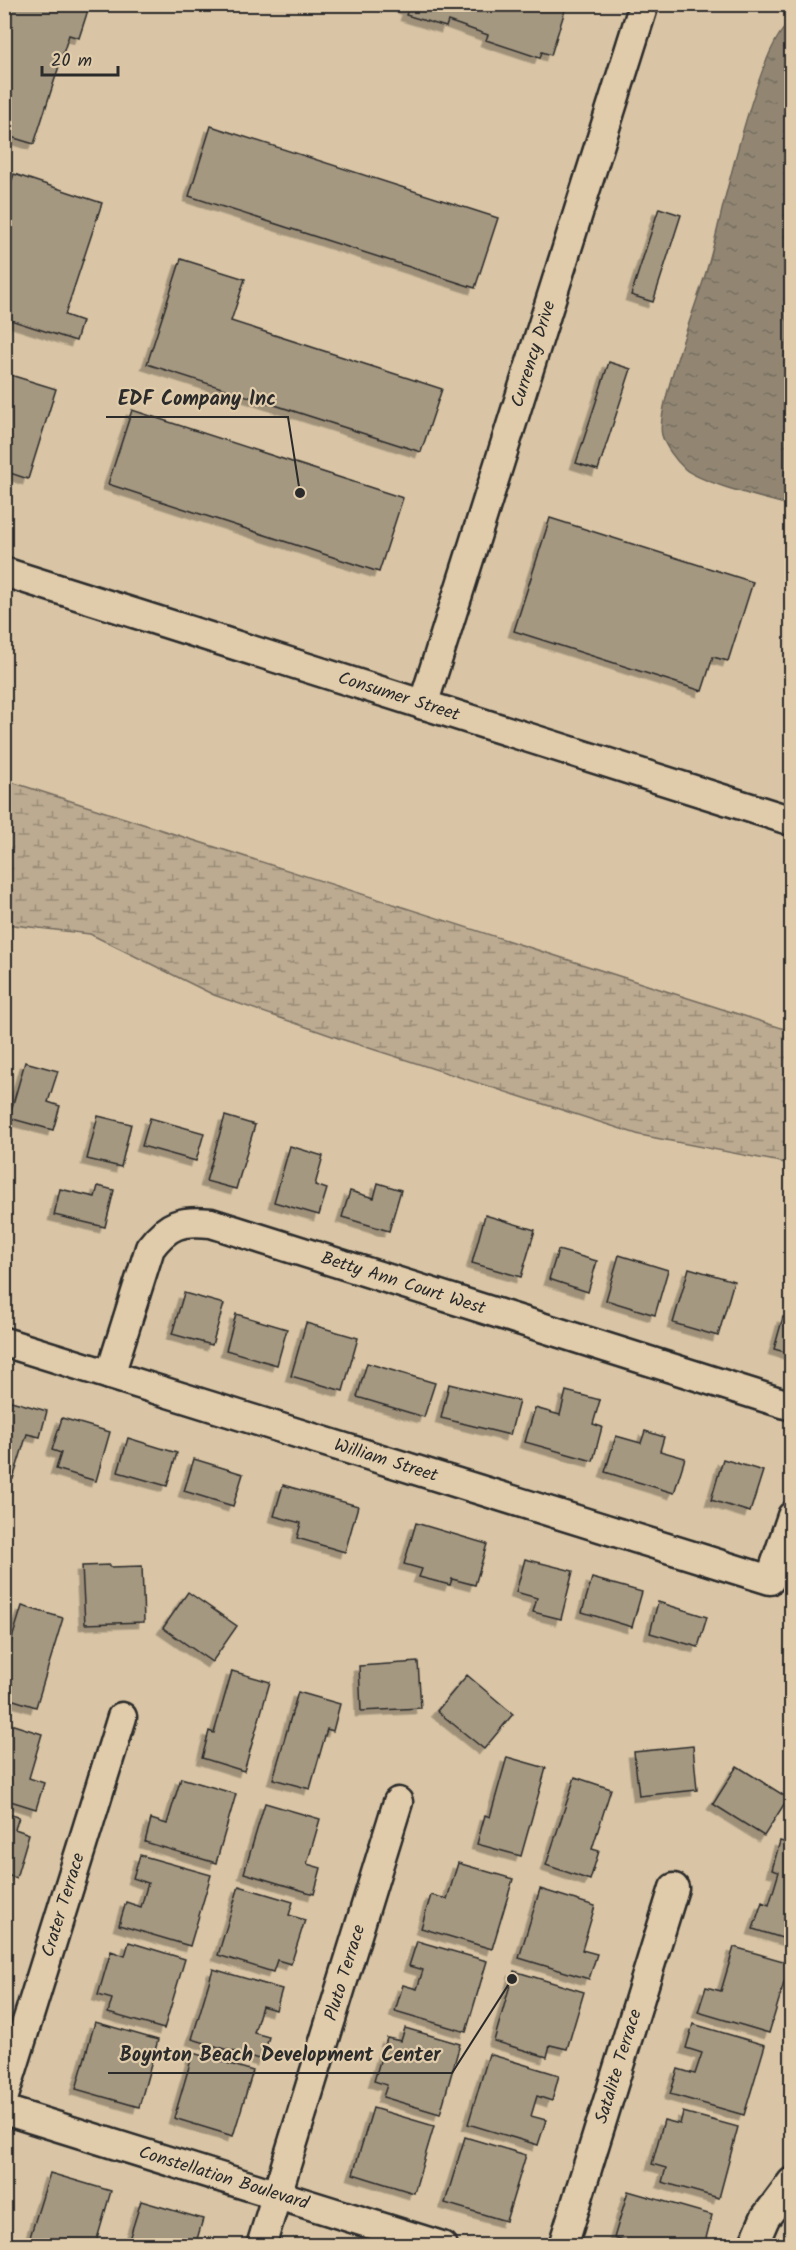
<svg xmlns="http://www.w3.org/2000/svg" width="796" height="2250" font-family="Kalam,sans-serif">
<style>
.wetland{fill:url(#wetland-marsh);stroke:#746b5e;stroke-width:1.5}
.water{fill:url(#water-ripples);stroke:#696256;stroke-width:1.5}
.building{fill:#a59881;stroke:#2b2b2b;stroke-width:1.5;filter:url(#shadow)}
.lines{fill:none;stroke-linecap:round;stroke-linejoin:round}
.minor-casing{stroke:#2b2b2b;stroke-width:33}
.minor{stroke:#e0cbaa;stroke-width:28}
.labels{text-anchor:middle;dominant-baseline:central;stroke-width:4.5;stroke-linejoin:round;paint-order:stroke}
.street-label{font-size:18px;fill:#2b2b2b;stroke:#e0cbaa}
.leader{fill:none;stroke:#2b2b2b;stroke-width:2}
.callout-dot{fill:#2b2b2b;stroke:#e0cbaa;stroke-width:2}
.callout-label{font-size:20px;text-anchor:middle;font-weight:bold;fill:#2b2b2b;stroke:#e0cbaa;stroke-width:4.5;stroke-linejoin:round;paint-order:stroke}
</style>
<defs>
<pattern id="wetland-marsh" width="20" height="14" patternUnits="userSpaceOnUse" patternTransform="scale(1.5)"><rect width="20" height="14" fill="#bcab91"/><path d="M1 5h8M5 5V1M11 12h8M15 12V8" fill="none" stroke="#998b77"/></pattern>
<pattern id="water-ripples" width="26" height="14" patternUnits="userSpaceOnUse" patternTransform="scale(1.5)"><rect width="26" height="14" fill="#928673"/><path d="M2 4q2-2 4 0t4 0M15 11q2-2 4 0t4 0" fill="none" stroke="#776e5f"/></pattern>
<filter id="shadow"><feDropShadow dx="-5.5" dy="5.5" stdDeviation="0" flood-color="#0004"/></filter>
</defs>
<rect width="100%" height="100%" fill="#d9c5a5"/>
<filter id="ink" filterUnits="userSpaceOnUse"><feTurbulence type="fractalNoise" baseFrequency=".0167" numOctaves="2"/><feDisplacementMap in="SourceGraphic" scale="12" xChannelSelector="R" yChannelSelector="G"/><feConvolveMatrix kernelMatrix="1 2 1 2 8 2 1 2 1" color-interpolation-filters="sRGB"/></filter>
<g filter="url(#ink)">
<path class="wetland" d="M5,780l786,251v133l-151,-29 -299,-96 -127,-44 -124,-61 -85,-10z"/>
<path class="water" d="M791,24h1l-1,482c-23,-7 -90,-23 -106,-37 -9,-8 -20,-23 -23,-34 -7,-24 36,-135 45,-166 8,-26 13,-53 20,-79 7,-27 40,-161 64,-166z"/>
<path class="building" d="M4,4h86l-11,34 -10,-3 -35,109 -30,-9z
M394,4h173l-16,51 -9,-3 -2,6 -54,-18 2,-5 -40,-14 -2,6 -40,-12 2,-6z
M211,126l287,92 -23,70 -286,-92z
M14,174l88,29 -37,112 17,6 -6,20 -72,-23v-115z
M659,208l22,7 -28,87 -22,-7z
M181,259l64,20 -14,42 211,68 -21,63 -274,-88z
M609,362l22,7 -33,101 -22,-7z
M4,373l52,16 -28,90 -24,-8z
M132,410l271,88 -24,74 -271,-88z
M550,518l203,64 -25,79 -15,-4 -11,34 -188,-60z
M25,1062l33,9 -10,31 12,4 -7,24 -44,-12z
M98,1116l33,8 -10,43 -34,-8z
M225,1116l30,9 -19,64 -30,-8z
M150,1118l54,15 -8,28 -54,-15z
M290,1146l33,10 -8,29 12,4 -8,26 -45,-13z
M378,1183l23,7 -12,41 -47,-14 8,-26 24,7z
M98,1186l16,4 -9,37 -51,-12 6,-26 35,8z
M485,1215l50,15 -14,47 -49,-14z
M558,1250l39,11 -9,31 -39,-13z
M619,1255l49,15 -13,45 -49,-15z
M689,1268l45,13 -16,55 -45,-13z
M184,1293l40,11 -12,41 -40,-11z
M236,1314l51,15 -10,36 -51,-15z
M783,1317l9,2v35l-18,-5z
M306,1323l52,15 -15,53 -52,-15z
M367,1363l68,20 -11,34 -67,-20z
M449,1384l70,17 -9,34 -69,-17z
M566,1391l34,9 -7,24 9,3 -9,34 -68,-19 10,-34 25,7z
M4,1399l43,12 -7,26 -13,-3 -14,45 -9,-2z
M62,1418l48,14 -14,49 -40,-12 5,-16 -9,-3z
M645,1431l19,6 -4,14 25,7 -11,35 -69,-21 11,-36 25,7z
M128,1438l49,15 -10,33 -49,-14z
M194,1459l49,15 -10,32 -49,-15z
M723,1459l40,12 -13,41 -39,-12z
M283,1485l75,21 -13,46 -48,-14 4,-15 -27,-7z
M416,1523l71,21 -12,41 -23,-6 -2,6 -31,-8 3,-8 -18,-5z
M525,1559l48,12 -12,48 -28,-7 4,-14 -21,-6z
M110,1565v2l32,-1 2,56 -59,2 -3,-58z
M592,1578l50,14 -10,35 -50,-15z
M188,1592l49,34 -25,36 -49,-34z
M658,1602l49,15 -9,30 -48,-14z
M22,1606l41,12 -27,89 -32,-10v-32z
M418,1662l3,46 -60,3 -2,-45z
M232,1671l38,11 -26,89 -42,-13 7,-27 5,2z
M467,1675l46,39 -29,35 -47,-38z
M298,1692l42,12 -7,27 -6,-2 -17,60 -37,-10z
M4,1722l38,12 -13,44 15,5 -8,26 -32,-10z
M693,1746l4,44 -58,6 -5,-44z
M507,1757l39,11 -25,88 -44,-12 8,-29 5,2z
M737,1766l51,32 -24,38 -51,-32z
M575,1777l36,12 -19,60 7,2 -9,29 -44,-15z
M181,1778l55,16 -20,69 -71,-21 6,-23 16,5z
M265,1803l55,16 -13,45 14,4 -7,26 -70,-21z
M4,1813l15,4 -4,12 14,5 -13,44 -12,-4z
M780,1841l12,3v97l-39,-12 9,-27 7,3 10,-33 -7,-2z
M140,1855l71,20 -21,71 -71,-21 7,-23 15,5 7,-24 -15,-5z
M458,1863l55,16 -21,70 -71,-21 10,-33 16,4z
M239,1886l54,16 -4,13 16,5 -14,44 -14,-4 -4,12 -55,-17z
M540,1889l55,17 -13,44 15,4 -8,25 -70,-21z
M417,1941l70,20 -21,71 -71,-21 8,-26 14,4 6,-19 -14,-4z
M129,1942l56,17 -21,70 -56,-16 4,-14 -14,-4 13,-44 14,5z
M734,1947l56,16 -21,70 -71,-21 8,-25 15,4z
M213,1969l69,20 -6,21 -14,-4 -8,27 15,4 -7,23 -70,-21z
M514,1971l70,21 -17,57 -17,-4 -3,12 -53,-16z
M95,2022l63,18 -19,67 -63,-18z
M693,2024l72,21 -21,70 -74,-21 8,-25 17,5 7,-21 -16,-5z
M405,2028l55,16 -20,70 -57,-17 4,-12 -13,-4 13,-43 14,3z
M193,2053l60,18 -20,65 -59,-18z
M489,2054l70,21 -7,26 -15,-5 -6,20 15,4 -8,25 -70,-21z
M373,2108l61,18 -20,67 -61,-19z
M683,2112l55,15 -19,71 -57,-16 4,-14 -14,-4 12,-44 16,4z
M465,2137l61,18 -20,66 -61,-18z
M50,2173l61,18 -16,55h-38l-27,-9z
M628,2191l84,24 -8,31h-64l-26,-8z
M141,2201l62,18 -8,27h-68z"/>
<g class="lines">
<defs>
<g id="minor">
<path id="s1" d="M4,572l788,249"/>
<path id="s2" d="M423,705l221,-701"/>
<path id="s3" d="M4,1342l766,238 22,-64"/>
<path id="s4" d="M110,1375l40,-127c18,-24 31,-28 61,-25l581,183"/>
<path id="s5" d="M4,2096l118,-379"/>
<path id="s6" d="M4,2110l438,136"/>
<path id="s7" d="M261,2246l137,-444"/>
<path id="s8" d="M563,2246l111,-358"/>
<path d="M753,2246l12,-28 27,-36"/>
</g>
</defs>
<use href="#minor" class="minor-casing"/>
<use href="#minor" class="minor"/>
</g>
</g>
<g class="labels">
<g class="street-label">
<text stroke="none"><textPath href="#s2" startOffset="368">Currency Drive</textPath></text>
<text stroke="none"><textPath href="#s1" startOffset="414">Consumer Street</textPath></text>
<text stroke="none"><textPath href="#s4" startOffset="405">Betty Ann Court West</textPath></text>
<text stroke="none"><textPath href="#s3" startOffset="400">William Street</textPath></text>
<text stroke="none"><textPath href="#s5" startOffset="200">Crater Terrace</textPath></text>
<text stroke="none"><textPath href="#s7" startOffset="286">Pluto Terrace</textPath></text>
<text stroke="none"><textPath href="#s8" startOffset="188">Satalite Terrace</textPath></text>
<text stroke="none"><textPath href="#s6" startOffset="230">Constellation Boulevard</textPath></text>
</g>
</g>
<path class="leader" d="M300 493L288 417H106M512 1979L452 2073H108"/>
<g class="callout-dot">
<circle cx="300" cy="493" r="6"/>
<circle cx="512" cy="1979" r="6"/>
</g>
<g class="callout-label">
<text x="197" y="405">EDF Company Inc</text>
<text x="280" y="2061">Boynton Beach Development Center</text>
</g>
<rect width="796" height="2250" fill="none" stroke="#e0cbaa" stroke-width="24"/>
<rect x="12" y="12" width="772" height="2226" fill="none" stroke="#2b2b2b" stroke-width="2" filter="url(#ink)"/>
<path d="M42 66v9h76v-9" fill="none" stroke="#2b2b2b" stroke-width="3"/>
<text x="51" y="66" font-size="18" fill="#2b2b2b" stroke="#e0cbaa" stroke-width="4.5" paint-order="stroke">20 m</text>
</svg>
